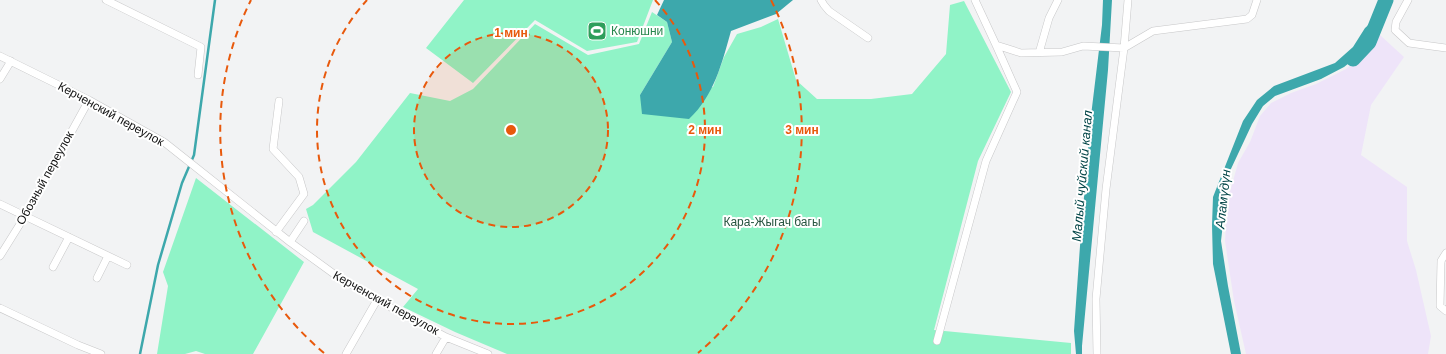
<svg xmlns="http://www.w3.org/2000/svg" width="1446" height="354" font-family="Arial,sans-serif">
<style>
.industrial{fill:#eee4f9}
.green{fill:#90f3c7}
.water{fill:#3da8ac}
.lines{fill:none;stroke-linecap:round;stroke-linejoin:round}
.stream{stroke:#3da8ac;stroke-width:2.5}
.river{stroke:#3da8ac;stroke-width:15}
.minor-casing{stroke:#c7c7c8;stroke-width:8}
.minor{stroke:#fff;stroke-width:7}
.ring{fill:none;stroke:#e8590c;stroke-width:2;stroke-dasharray:7 5}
.labels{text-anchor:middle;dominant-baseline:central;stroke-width:4;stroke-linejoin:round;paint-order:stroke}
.leisure-label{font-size:12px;fill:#27864d;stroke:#fff;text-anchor:start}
.street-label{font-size:12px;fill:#121212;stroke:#fff}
.park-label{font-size:12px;fill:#275440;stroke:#fff}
.water-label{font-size:13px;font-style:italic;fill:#004446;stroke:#fff}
.centre{fill:#e8590c;stroke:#fff;stroke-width:2}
.ring-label{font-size:12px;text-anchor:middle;font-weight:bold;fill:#e8590c;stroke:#fff;stroke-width:4;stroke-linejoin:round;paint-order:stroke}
</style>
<rect width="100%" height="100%" fill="#f2f3f4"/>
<path class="industrial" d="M1380,35l24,22 -33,48 -10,50 46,32v54l9,29 15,66 -3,18h-182l-12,-53 -9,-60 3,-42 10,-36 12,-21 10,-26 11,-13 20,-10 25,-9 30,-15 22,-18z"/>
<path class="green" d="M464,0h189l-16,42 -50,9 -52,-31 -62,63 -47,-35z
M964,1l47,91 -33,69 -44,169 137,13v11h-564l-52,-22 -52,-25 15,-18 -105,-57 -7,-23 7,-4 43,-43 54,-69 40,8 23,-12 62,-65 53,31 51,-11 13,-32 15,10 5,20 -32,53 73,-8 11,-30 13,-23 24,-7 17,-8 18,61 21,19h54l41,-5 34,-40 4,-49z
M196,178l108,84 -51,92h-48l-9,-3 -11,3h-28l11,-68 -5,-14z"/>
<path class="water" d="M664,0h129l-17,14 -45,17c-9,32 -17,65 -42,88l-47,-5 -2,-19 32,-53 -5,-20 -10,-7z
M1103,0h9l-4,70 -26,276v8h-6l-2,-23 6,-85 10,-122 12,-99z
M1383,0h8l-12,26 -16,26 -19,15 -23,12 -46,17 -12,10 -11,18 -22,47 -4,26 -5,44 7,45 13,68h-10l-18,-90 -1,-39 1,-28 30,-76 14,-21 17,-14 61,-23 18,-16 12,-19 10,-9z"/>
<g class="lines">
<path class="stream" d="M140,354l18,-89 24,-82 12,-28 21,-155"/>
<path class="river" d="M1353,59l16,-17 17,-42"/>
<defs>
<path id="minor" d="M106,0l95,47 -3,28
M821,0l3,5 5,6 39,27
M1408,0l-12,22 -1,8 14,13 37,5
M996,45l25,8 41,-1 21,-6 41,2 29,-17 94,-12 5,-4 5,-15
M1039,53l10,-35 9,-18
M0,56l89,44 75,42 126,100 14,-21
M0,79l11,-18
M0,204l127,61
M276,232l28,-38 -5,-17 -26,-28 6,-48
M290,242l44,32 43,26 69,37 42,17
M1446,253l-5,8 -1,45 6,5
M0,256l25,-40 64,-116
M53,267l16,-30
M97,278l11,-22
M0,308l78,37 23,9
M937,341l49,-180 31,-69 -21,-47 -21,-45
M346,354l31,-54
M436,354l10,-17
M1097,354l-1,-55 10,-110 18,-141 4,-48"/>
</defs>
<use href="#minor" class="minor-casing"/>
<use href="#minor" class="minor"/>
</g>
<circle cx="511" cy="130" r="97" fill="#e8590c" fill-opacity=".12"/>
<g class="ring">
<circle cx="511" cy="130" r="97"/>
<path d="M655 0A194 194 0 1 1 367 0"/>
<path d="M324 353A291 291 0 0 1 251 0M771 0A291 291 0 0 1 698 353"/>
</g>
<defs>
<symbol id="stadium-square" viewBox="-11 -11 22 22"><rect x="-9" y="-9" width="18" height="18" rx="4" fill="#2e9e5b" stroke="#fff"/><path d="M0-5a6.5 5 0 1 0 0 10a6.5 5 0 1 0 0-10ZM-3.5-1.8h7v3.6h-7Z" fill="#fff"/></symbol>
</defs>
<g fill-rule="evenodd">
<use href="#stadium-square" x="586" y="20" width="22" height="22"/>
</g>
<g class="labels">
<g class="leisure-label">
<text x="611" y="31">Конюшни</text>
</g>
<g class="street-label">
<text transform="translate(111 114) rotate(29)">Керченский переулок</text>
<text transform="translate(45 178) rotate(-61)">Обозный переулок</text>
<text transform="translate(386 303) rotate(29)">Керченский переулок</text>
</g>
<g class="park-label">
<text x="772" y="222">Кара-Жыгач багы</text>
</g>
<g class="water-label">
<text transform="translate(1082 176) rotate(-85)">Малый чуйский канал</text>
<text transform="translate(1223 199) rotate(-84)">Аламүдүн</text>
</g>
</g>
<circle cx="511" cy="130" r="6" class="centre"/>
<g class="ring-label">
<text x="511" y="37">1 мин</text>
<text x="705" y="134">2 мин</text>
<text x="802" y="134">3 мин</text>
</g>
</svg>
